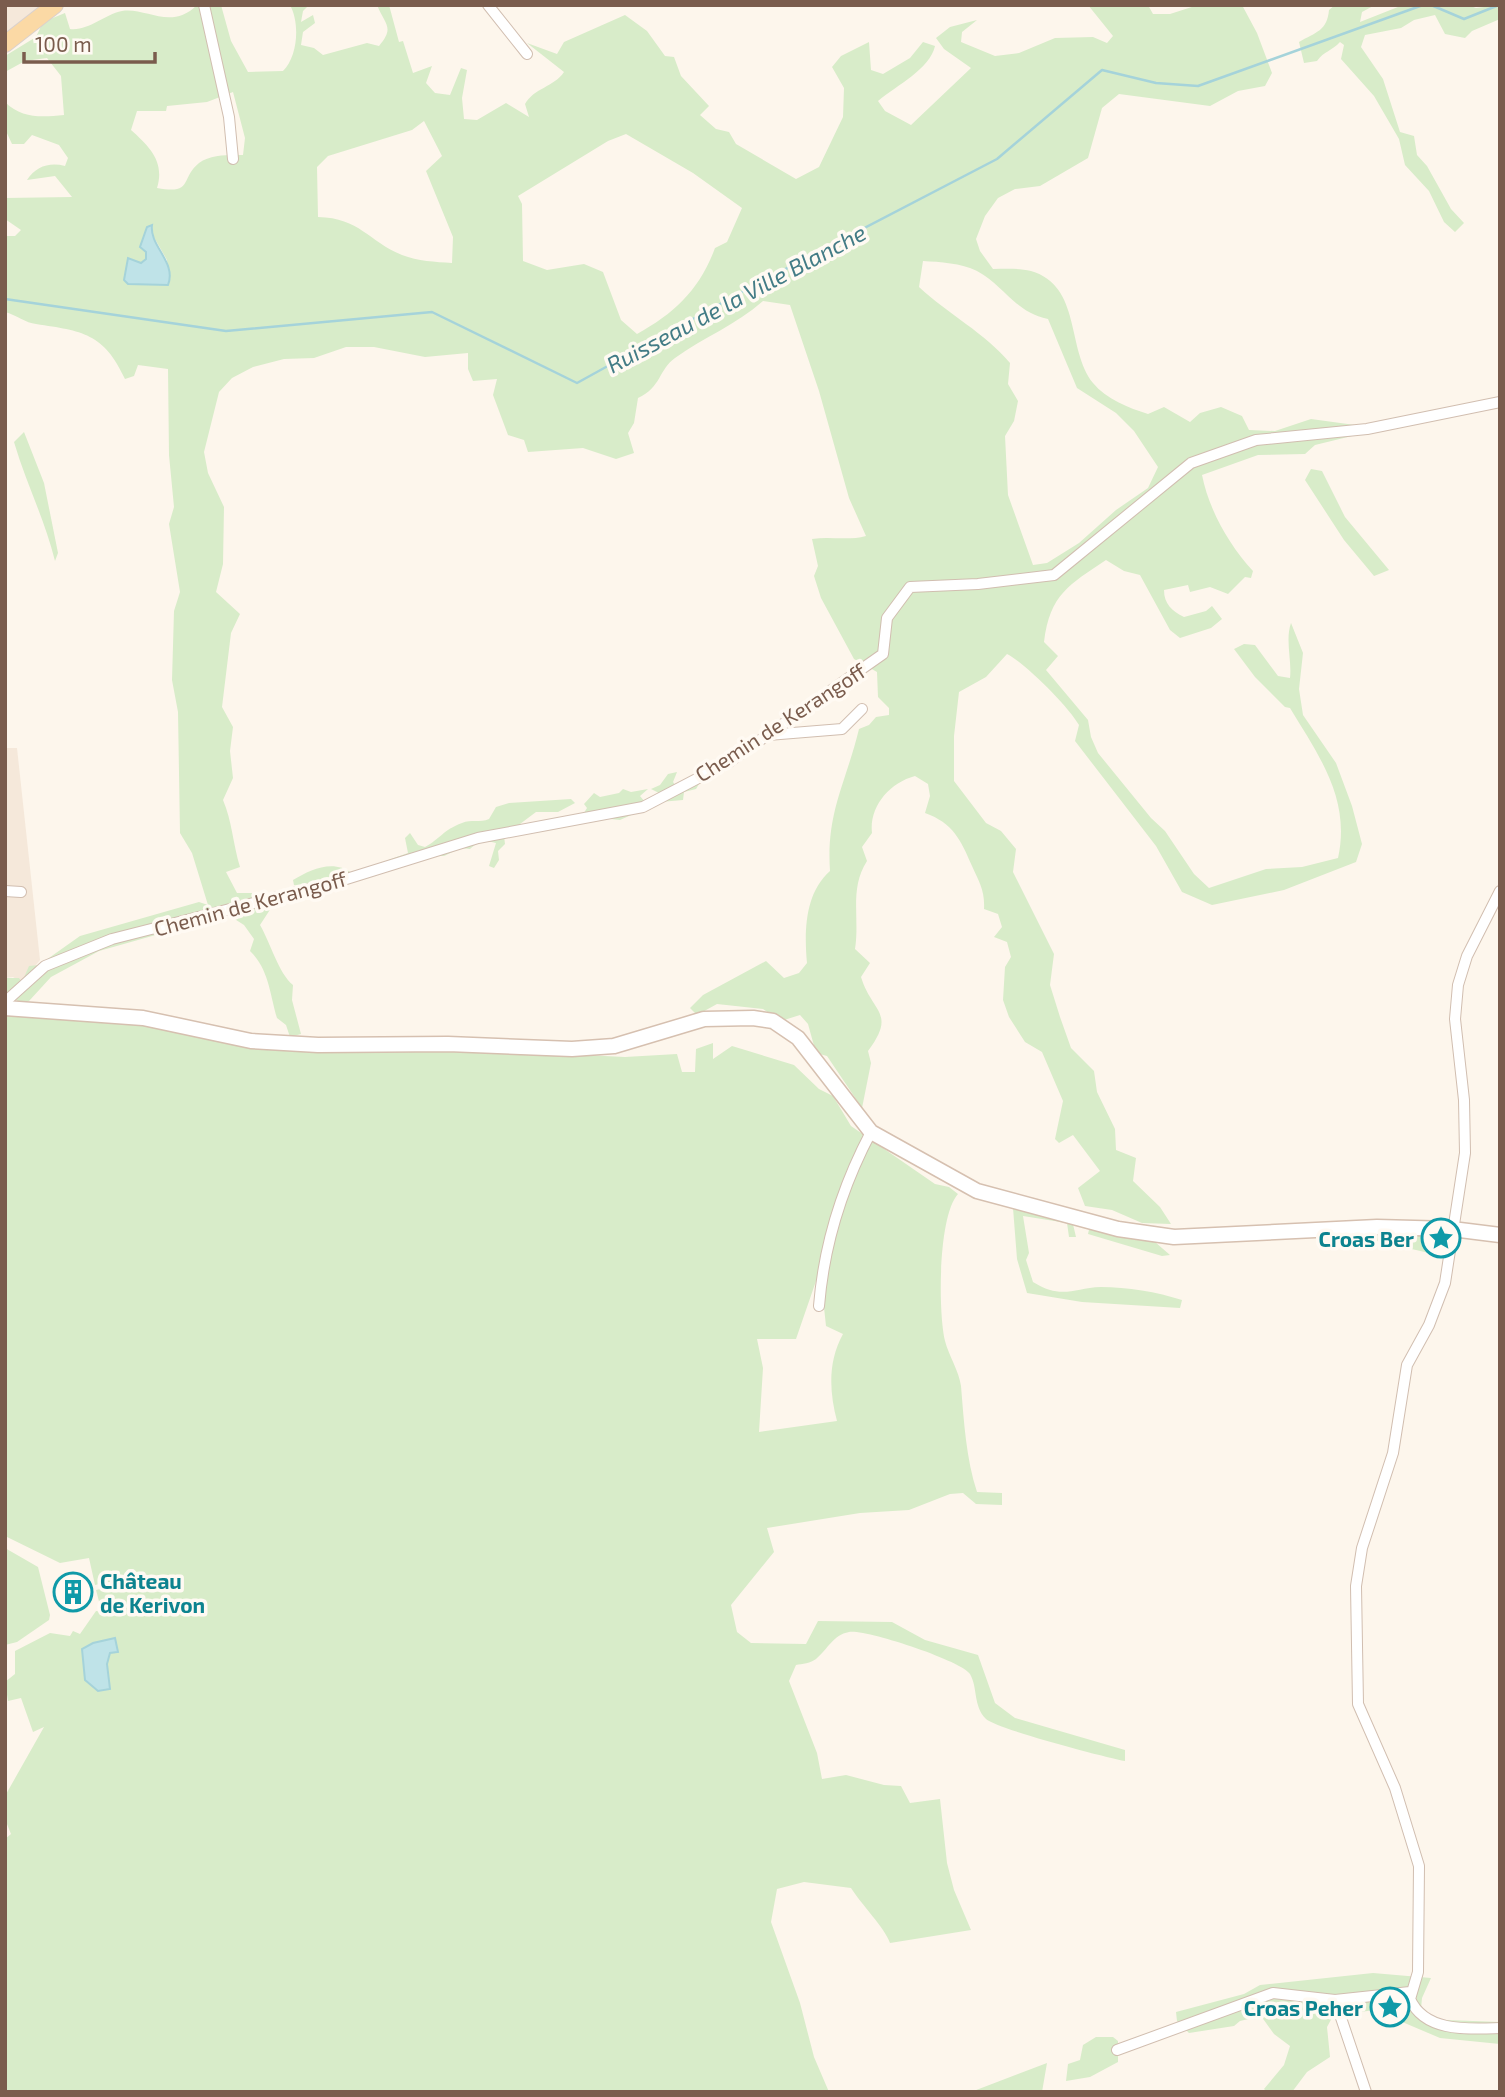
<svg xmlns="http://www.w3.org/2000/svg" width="1505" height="2097" font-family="'Exo 2',sans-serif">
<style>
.residential{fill:#f5e8da}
.green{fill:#d8ecc9;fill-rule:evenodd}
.water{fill:#bfe3e8;stroke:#a5d3da;stroke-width:2}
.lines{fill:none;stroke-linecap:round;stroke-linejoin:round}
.stream{stroke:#a5d3da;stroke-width:2.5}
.street-casing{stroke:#d1beb0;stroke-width:12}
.secondary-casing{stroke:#d6c0b0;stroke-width:17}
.primary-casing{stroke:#dad1cd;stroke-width:18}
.street{stroke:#fff;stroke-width:10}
.secondary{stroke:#fff;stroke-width:14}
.primary{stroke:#fbd9a5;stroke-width:16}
.labels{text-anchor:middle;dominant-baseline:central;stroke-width:7;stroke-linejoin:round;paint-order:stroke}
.street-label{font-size:21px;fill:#7a5c4d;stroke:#fffaf3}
.culture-label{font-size:21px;font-weight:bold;fill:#0d838f;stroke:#fffaf3;text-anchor:end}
.water-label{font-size:23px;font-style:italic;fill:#437c86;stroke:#fffaf3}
</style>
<rect width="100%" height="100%" fill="#fdf6ec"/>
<path class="residential" d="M5,5h54l-54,39z
M5,748h12l23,212 -18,22 -9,-5 -8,1z"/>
<path class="green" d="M197,5h24l10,36 17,31 35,-1c15,-15 17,-48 7,-66h19l-6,6 -2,11 12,-7 2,8 -12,9 -2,13 13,3 9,7 44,-12 12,3c16,-19 6,-21 -2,-41h12l10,37 4,-1 10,32 19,-7 -6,17 9,10 15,2 11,-27 6,2 -5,28 2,21 13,1 29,-17 23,14 -4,-13c9,-16 29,-17 39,-32l-37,-29 30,11 7,-12 61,-27 22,16 18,25 9,1 7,19 28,30 -9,9 16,14 13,3 7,12 60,35 23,-12 24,-50 1,-29 -12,-21 9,-11 28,-14 2,28 12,4 27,-16 13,-16 12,4c-5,23 -38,39 -57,55l7,10 26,14 60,-57 -27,-19 -8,-11 14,-11 27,-7 -15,12 -1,10 34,14 24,-3 36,-15 38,-1 14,6 6,-7 -25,-31h60l5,9h17l28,-9h44l15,28 15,40 -7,13 -27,5 -28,15 -91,-12 -17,14 -14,50 -48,28 -25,3 -17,9 -13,18 -9,23 4,12 13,18c12,0 26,-1 38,2 51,15 35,78 62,112 13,16 36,25 55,31l16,-7 26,15 10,-9 21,-6 21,9 7,14 26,1 36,-12 44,6 5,9 -45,11 -10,9 -47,1 -56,20c7,35 27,70 51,96l-2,7 -6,-1 -17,17 -18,-7 -20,5 -2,-7 -24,5c0,14 8,21 20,27l22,-6 6,-5 10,13 -11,9 -31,10 -10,-8 -30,-55 -16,-4 -18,-11c-37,25 -56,34 -62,82l14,14 -12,14 42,50 3,17 7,16 53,65 14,13 29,43 15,14 57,-19 36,-2 36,-9c13,-59 -19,-102 -48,-150l-5,-1 -30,-30 -21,-28 10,-5 11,1 23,31 12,2c2,-18 -5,-38 1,-55l12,30 -4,36 4,26 33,48 16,43 10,38 -6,18 -72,28 -72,15 -30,-13 -26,-46 -81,-105 4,-16c-10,-18 -54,-62 -72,-71l-21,23 -27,15 -5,44v45l32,42 15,8 15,18 -3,23 41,82 -4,31 10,32 11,31 23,23 3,21 18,37 1,21 20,8 -3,23 27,26 11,17 -29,-1 -30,-13 -27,-4 -7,-18 22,-17 -27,-36 -14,8 -4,-4 8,-38 -21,-49 -17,-10 -16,-25 -6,-17 2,-33 6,-10 -4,-15 -13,-5 8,-10 -4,-13 -14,-5c1,-19 -5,-27 -12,-43 -11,-26 -19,-43 -47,-53l5,-17 -2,-12 -13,-8c-26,7 -46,31 -43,57l-10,14 5,14c-18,28 -7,57 -12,88l15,14 -9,14c11,36 36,35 7,74l3,12 -9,45 -35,-52 -11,-3 -8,-29 -8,-9 -19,6 -18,-12 -46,-5 -20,11 -7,-7 13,-13 63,-34 18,17 15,-5 8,-10c-3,-32 -2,-70 23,-92 -4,-59 16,-88 29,-142l10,-4 7,-8 13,-2v-7l-11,-11 -1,-25 -23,-13 -33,-61 -7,-22 4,-10 -6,-27c18,-3 36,2 54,-3l-17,-38 -30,-107 -29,-86 -27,-4c-27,24 -59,36 -88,57 -16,11 -14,30 -37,40l-4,25 -6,10 6,20 -18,6 -33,-11 -55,4 -4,-12 -16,-5 -15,-40 4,-16 -24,2 -5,-12v-16l-43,4 -51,-10h-28l-32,11 -30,1 -31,8 -21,11 -13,14 -15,60 4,21 16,34 -1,57 -7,28 24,22 -9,19 -9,74 11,20 -3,24 3,27 -10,22c9,21 10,44 17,67l-14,5 11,21h15l2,5 21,4 -15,23c10,17 19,49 33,60l-1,15 9,34 -11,3 -4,-12 -9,-7c-7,-23 -8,-49 -27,-67l4,-12 -10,-14 -11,-7 4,-6 -138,39 -48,26 -22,24 -10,2 -4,-5h-10v-20h14l3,4 7,-16 10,-1 41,-29 119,-34 9,3 -16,-52 -12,-20 -2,-121 -6,-32 2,-69 6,-19 -11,-68 5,-17 -5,-52 -1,-86 -30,-4 -4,11 -9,3c-21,-46 -43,-48 -89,-55 -10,-1 -20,-9 -31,-12v-76h10l6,-6 -16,-11v-21l67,-1 -17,-21 -28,4c9,-14 23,-18 38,-14l3,-8 -9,-13 -27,-10 -8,9h-12l-7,-15v-27c17,17 37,15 59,13l-3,-39 -14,-18 -22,3 -20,11v-16l31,-19 7,-15 22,-9 5,16c19,2 33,-14 52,-18 24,-4 49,20 75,-6zM233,92l12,46 -2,17c-13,0 -32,-1 -44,8 -19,15 -5,32 -42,25 8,-26 -7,-41 -26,-58l6,-19h29l1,-5 40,-4zM424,121l18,35 -16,15 27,66 -1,26c-17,-1 -34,-2 -50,-8 -34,-14 -42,-37 -84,-38l-1,-50 11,-11 84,-26zM626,134l67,39 49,35 -15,34 -12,6c-15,41 -40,65 -78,86l-16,-14 -18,-48 -19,-8 -37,6 -24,-9 -1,-57 -4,-8 90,-55zM151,232l16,28 1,25 -8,-1 -19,-21 5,-4 -2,-21zM923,261c17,1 38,2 54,10 28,15 37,41 71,48l29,69 39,25 18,18 24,36 -10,21 -32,22 -37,33 -32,20 -14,2 -25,-70 -3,-59 9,-15 4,-20 -10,-17 2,-21c-25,-30 -62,-49 -91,-76z
M1335,5h40l-13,7 -2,10 43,-17h65l8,3 24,-3v14l-28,12 -7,7 -20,-4 -10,-19 -21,5 -13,8 -36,7 -4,12 22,32 17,53 14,4 3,19 10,11 24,43 13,14 -9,9 -11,-10 -15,-31 -24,-26 -6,-26 -25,-43 -33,-37 3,-14 -4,-3c-8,9 -16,9 -23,19l-13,2 -5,-21c17,-10 28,-11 30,-32z
M24,432l20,51 14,70 -3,8c-10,-41 -29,-78 -41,-119z
M1311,469l11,2 23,46 44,53 -15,6 -30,-36 -39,-60z
M677,772l-4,10 3,4 23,-2 -3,5 -12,3 -1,8 -23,2 -40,18 -38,-4 5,-8 -3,-4 10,-11 6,4 19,-4 4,-4 8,3 17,-3 -8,7 5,6 12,-5 2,-4 -8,-4 9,-4 8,-11z
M571,799l4,4 -17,9h-22l-32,24 1,8 -7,7 1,9 -5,8 -5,-2 7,-23c-9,-3 -20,-1 -26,6l-9,-1 -17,8h-15l-45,17 -4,-2 -62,24 -16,-1 -1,-7 -7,-2 -1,-5c18,-11 40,-21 59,-7 20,-7 37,-13 56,-20l-3,-15 5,-5 8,12 7,2c15,-8 18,-17 37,-24 9,-4 18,0 27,-4l7,-12 13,-4z
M5,1011l136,9 89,22 54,8 220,1 121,6 52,-3 5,18h13l1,-23 17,-6v16l19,-13 62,19 25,24 14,7 18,30 84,58 14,3 9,7c-20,22 -20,118 -13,147 4,15 14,30 16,45 3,36 5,72 16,106l25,1v12l-26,-1 -13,-11 -13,1 -41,16 -49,3 -93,15 7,24 -43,53 6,27 14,11 55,1 12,-23 74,1 33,18 53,15 17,48 20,15 110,32v11c-21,-4 -128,-32 -139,-42 -13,-13 -8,-31 -16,-45 -8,-13 -104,-45 -121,-42 -16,3 -21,17 -33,27 -5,4 -14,5 -20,6l-7,16 28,72 5,26 24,-4 38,10 17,1 9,17 30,-4 7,64 7,27 17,40 -81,13c-5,-15 -29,-39 -39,-55l-47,-6 -27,7 -6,33 29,81 14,54 15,35h-824v-253l6,-5 -6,-15v-23l39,-69 -11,5 -12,-34 -13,3 -3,-19 10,-8v-23l35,-18 20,3 3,-5 7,3 16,-23 9,1 -4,-3 -5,-19 23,-5 -1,-5 -23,5 -6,-27 -29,5 -55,-27zM816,1281l7,17 3,28 17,8c-15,27 -14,57 -6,87l-78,11 4,-64 -6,-29h39z
M1013,1208l59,12 4,17h-7l-2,-14 -44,-7 6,37 -3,7 7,22c29,18 40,6 68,5 26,0 56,5 81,13l-2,8 -98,-6 -55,-9 -10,-34z
M1090,1225l65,17 15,13 -8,1 -74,-22z
M1377,1234l65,1 4,3 -4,18 -78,-18z
M5,1548l33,19 12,48 -1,5 -32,22 -12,3z
M1373,1973l58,5 -9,20 -2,21 80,3v22l-60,-6 -66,-28 -41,6 -6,11 3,30 -23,15 -15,20h-25l-3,-3 20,-24 6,-19 -16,-12 -13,-18 -21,5 -6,5 -45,7 -12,-12 -1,-9 68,-18 16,-9z
M1096,2037h17l5,4v21l-28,15 -24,4 2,-17 12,-4 3,-15z
M1047,2063l-5,29h-71z"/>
<path class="water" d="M152,225c-3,21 25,37 16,60l-40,-1 -4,-4 4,-22 13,5 5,-4v-7l-6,-5 7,-20z
M115,1638l3,14 -8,1 -3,11 3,25 -12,2 -13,-11 -3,-31 11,-6z"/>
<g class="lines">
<path class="stream" d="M1431,5l33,14 35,-14
M5,299l221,32 206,-19 145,71 172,-95 248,-129 105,-89 54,13 42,3 225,-81"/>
<defs>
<path id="street" d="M204,5l25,112 4,42
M488,5l39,49
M768,735l74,-6 20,-20
M5,891l16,1
M1500,891l-33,65 -9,29 -3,34 9,81 1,53 -20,130 -16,42 -22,40 -14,88 -31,95 -6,38 2,118 37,84 24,78 -1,106 -8,27c15,34 60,30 90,29
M5,1002l40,-36 67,-27 228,-58 138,-43 165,-31 86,-45 154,-108 4,-36 23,-31 68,-3 76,-9 137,-112 65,-23 111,-11 133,-27
M819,1306c5,-62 23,-119 52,-174
M1117,2050l156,-57 62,7
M1366,2092l-31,-92 75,-8"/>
<path id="secondary" d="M5,1008l138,10 108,23 67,4 130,-1 124,5 42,-3 90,-27 49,-1 20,3 25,17 73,94 106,59 141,38 56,8 203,-10 75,2 48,6"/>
<path id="primary" d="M5,44l50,-39"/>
</defs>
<use href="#street" class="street-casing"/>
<use href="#secondary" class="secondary-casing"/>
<use href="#primary" class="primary-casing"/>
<use href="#street" class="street"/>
<use href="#secondary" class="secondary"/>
<use href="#primary" class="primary"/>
</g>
<defs>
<symbol id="sight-ring" viewBox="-11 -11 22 22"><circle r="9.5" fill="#fffaf3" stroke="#0f9aa8" stroke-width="1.5"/><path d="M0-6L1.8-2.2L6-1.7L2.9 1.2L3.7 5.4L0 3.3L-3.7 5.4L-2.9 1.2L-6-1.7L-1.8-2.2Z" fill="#0f9aa8"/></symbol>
<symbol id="building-ring" viewBox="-11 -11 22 22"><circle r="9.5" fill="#fffaf3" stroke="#0f9aa8" stroke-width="1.5"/><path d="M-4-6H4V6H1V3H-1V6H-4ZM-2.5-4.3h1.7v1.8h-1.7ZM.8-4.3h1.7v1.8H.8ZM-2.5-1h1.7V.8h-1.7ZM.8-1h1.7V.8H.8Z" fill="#0f9aa8"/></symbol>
</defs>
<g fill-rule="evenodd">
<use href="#sight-ring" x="1419" y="1216" width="44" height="44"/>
<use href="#building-ring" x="51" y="1570" width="44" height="44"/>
<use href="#sight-ring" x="1368" y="1985" width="44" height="44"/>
</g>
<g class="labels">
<g class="street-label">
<text transform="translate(780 722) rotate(-33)">Chemin de Kerangoff</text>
<text transform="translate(250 903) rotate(-15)">Chemin de Kerangoff</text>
</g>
<g class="culture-label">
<text x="1414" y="1238">Croas Ber</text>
<text x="100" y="1580" text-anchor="start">Château<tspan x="100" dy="24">de Kerivon</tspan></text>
<text x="1363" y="2007">Croas Peher</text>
</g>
<g class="water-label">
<text transform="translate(736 298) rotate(-28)">Ruisseau de la Ville Blanche</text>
</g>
</g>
<rect width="1505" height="2097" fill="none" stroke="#7a5c4d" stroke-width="14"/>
<path d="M24 52v10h131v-10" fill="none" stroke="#7a5c4d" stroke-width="3.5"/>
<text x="35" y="52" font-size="21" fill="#7a5c4d" stroke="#fffaf3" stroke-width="5" paint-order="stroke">100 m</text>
</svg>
